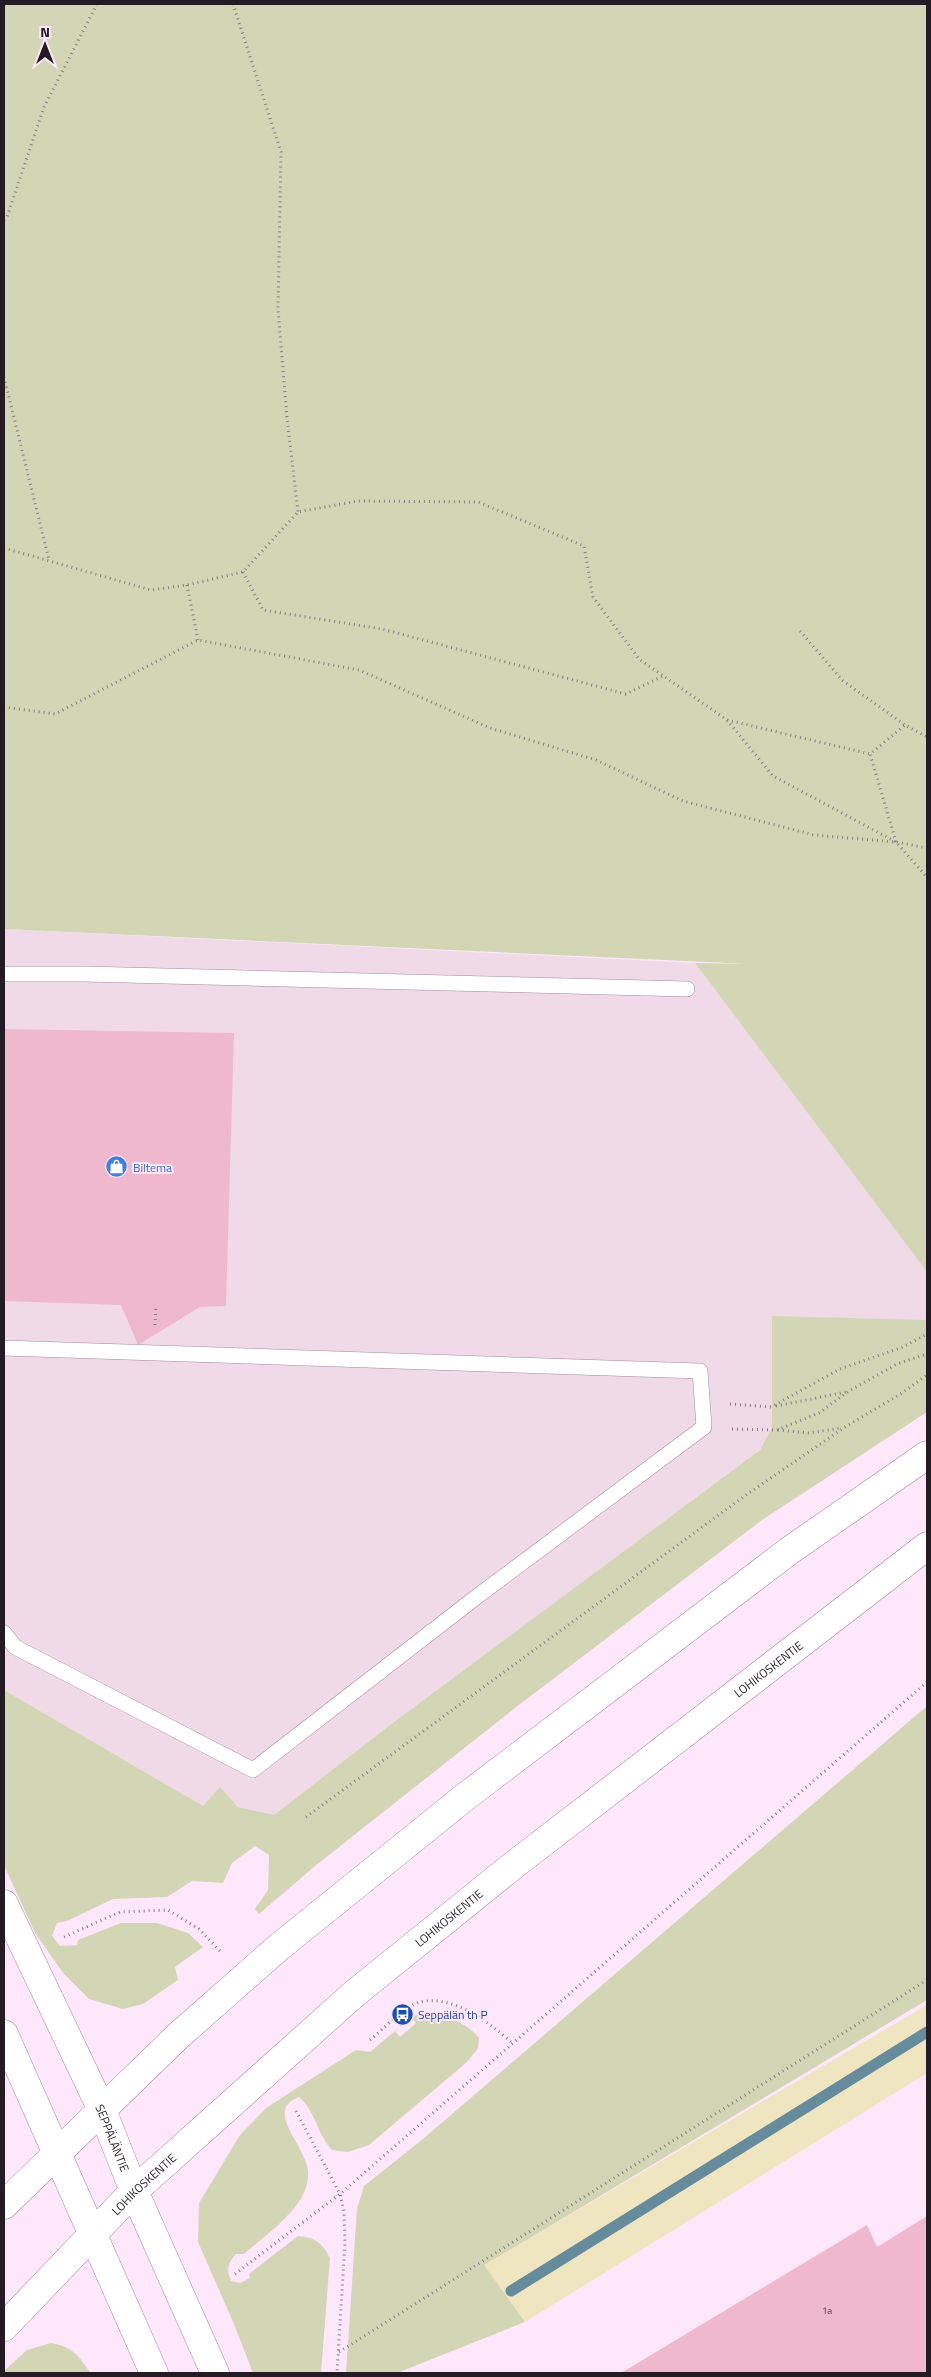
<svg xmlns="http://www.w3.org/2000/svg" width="931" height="2377" font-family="'Titillium Web',sans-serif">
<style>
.commercial{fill:#f0dae7}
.green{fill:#d2d6b4}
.sand{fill:#efe5c0}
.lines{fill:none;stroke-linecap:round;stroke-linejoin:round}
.stream{stroke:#658b9d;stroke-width:11}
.building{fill:#f0b8cd}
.lane-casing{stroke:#a388a0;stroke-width:16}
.secondary-casing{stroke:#a388a0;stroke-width:29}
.primary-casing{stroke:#a388a0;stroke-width:29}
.path{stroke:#8a7a88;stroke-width:3;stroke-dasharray:1 4;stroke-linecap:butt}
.lane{stroke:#fff;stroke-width:15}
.secondary{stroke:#fff;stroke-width:28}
.primary{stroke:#fff;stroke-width:28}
.labels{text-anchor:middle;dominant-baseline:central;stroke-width:4;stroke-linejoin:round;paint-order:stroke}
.number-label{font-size:10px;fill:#58424e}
.shop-label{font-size:12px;fill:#366cbe;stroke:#fee7fb;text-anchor:start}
.street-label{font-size:12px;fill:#251b24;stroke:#fee7fb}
.transit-label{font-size:12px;fill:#164399;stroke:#fee7fb;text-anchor:start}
</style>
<rect width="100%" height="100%" fill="#fee7fb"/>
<path class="commercial" d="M4,929l691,34 232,309v72l-155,83 -12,23 -366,272 -120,93 -36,-8 -18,-20 -17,19 -199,-116z"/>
<path class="green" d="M4,4h923v1268l-232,-309 55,1 -746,-35z
M772,1316l155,4v92l-165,108 -247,188 -200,158 -56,48 -4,-5 13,-19 1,-35 -14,-9 -23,17 -9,20 -31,-2 -25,16 -54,2 -46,22 -10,2 -5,13 8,10 17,-1 1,-5 43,-17h36l31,10 15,14 -28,20 3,13 -35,24 -20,5 -34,-10 -25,-25 -29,-41 -31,-68v-175l199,116 17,-19 18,20 36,8 120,-93 366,-272 12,-23z
M927,1706v294l-442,265 40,57 -128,51h-51l11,-164 7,-23 59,-47z
M419,2013c21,0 47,8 60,25l-1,10 -11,14 -98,83 -21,7 -16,-2c-15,-16 -16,-38 -33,-53 -36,14 7,47 9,75 3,33 -42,62 -64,82h-8c-8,9 -10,15 -5,27l9,2 10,-5 -1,-4 49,-38c17,2 24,6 32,22l-9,115h-68l-19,-49 -36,-82 1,-39 41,-68 26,-27 90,-58 14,2 25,-21 5,6 16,-14 -4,-5z
M51,2343c22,4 26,11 39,29l-86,1v-2l23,-21z"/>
<path class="sand" d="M927,2005v68l-402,249 -41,-57z"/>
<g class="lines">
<path class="stream" d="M511,2291l416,-259"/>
</g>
<path class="building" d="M4,1029l230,4 -8,273 -26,1 -62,38 -17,-40 -117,-4z
M927,2216v157h-306l246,-148 10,22z"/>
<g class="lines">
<defs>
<path id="lane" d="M4,974h80l603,15
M4,1348l696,23 4,56 -229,171 -222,172 -238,-123 -11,-14"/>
<g id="secondary">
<path id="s1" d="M4,1904l98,206 32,81 81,182"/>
<path d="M4,2034l150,339"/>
</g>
<g id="primary">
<path d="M4,2205l174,-169 101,-89 186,-150 324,-246 138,-96"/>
<path id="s2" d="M4,2327l130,-136 220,-197 156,-126 417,-322"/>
</g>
</defs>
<use href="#lane" class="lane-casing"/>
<use href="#secondary" class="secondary-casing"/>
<use href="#primary" class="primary-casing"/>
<path class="path" d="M233,4l48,148 -3,157 9,109 11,94
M4,220l3,-3 37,-110 53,-103
M4,377l45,183
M4,548l147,42 36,-5 56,-13 55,-60 60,-11 120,1 106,44 9,51 46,62 88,61 143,34
M243,572l20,38 119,19 244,65 37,-18
M187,585l11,55
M800,631l43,50 62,44
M4,707l51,7 143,-74 161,30 131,58 106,32 87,41 131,34 82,7 31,6
M727,720l46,56 123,66 31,35
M896,842l-26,-88 35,-29 22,12
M155,1325l1,-19
M730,1404l41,3 69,-38 63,-22 24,-13
M776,1406l70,-14
M732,1429l45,1 42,-17 30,-22 48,-27 30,-10
M778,1430l31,3 32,-5
M306,1817l440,-322 99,-68 57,-34 25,-18
M64,1937l56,-25 48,-2 31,19 22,23
M370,2040c12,-10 35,-34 50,-38 33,-8 70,21 92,41
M296,2111l44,83 4,17 1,31 -8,131
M235,2274l105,-80 587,-512
M339,2352l588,-372"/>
<use href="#lane" class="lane"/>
<use href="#secondary" class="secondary"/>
<use href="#primary" class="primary"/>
</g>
<defs>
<symbol id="shop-disc" viewBox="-11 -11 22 22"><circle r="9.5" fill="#3f7fe0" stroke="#fee7fb"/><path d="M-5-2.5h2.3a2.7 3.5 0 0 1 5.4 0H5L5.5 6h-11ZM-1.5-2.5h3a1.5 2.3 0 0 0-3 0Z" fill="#fff"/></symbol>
<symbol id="bus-disc" viewBox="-11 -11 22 22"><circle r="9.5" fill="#1a4fb4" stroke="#fee7fb"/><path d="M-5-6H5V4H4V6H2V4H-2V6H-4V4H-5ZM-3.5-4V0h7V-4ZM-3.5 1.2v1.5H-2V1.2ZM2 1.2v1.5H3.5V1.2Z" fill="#fff"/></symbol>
</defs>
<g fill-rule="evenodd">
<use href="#shop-disc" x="104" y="1154" width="25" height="25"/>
<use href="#bus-disc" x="390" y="2002" width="25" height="25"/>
</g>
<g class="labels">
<g class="number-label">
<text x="827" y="2310">1a</text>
</g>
<g class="shop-label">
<text x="133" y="1167">Biltema</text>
</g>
<g class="street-label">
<text stroke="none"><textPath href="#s2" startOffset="1010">LOHIKOSKENTIE</textPath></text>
<text stroke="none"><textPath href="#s2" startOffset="605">LOHIKOSKENTIE</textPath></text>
<text stroke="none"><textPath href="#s1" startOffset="258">SEPPÄLÄNTIE</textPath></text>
<text stroke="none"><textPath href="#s2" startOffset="200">LOHIKOSKENTIE</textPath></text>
</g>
<g class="transit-label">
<text x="418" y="2014">Seppälän th P</text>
</g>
</g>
<rect width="931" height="2377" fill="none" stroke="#251b24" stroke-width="10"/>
<g transform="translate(45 45)" stroke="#fee7fb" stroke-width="4" paint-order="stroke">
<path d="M0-4L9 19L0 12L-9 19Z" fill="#251b24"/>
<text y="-8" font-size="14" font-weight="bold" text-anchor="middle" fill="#251b24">N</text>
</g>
</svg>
